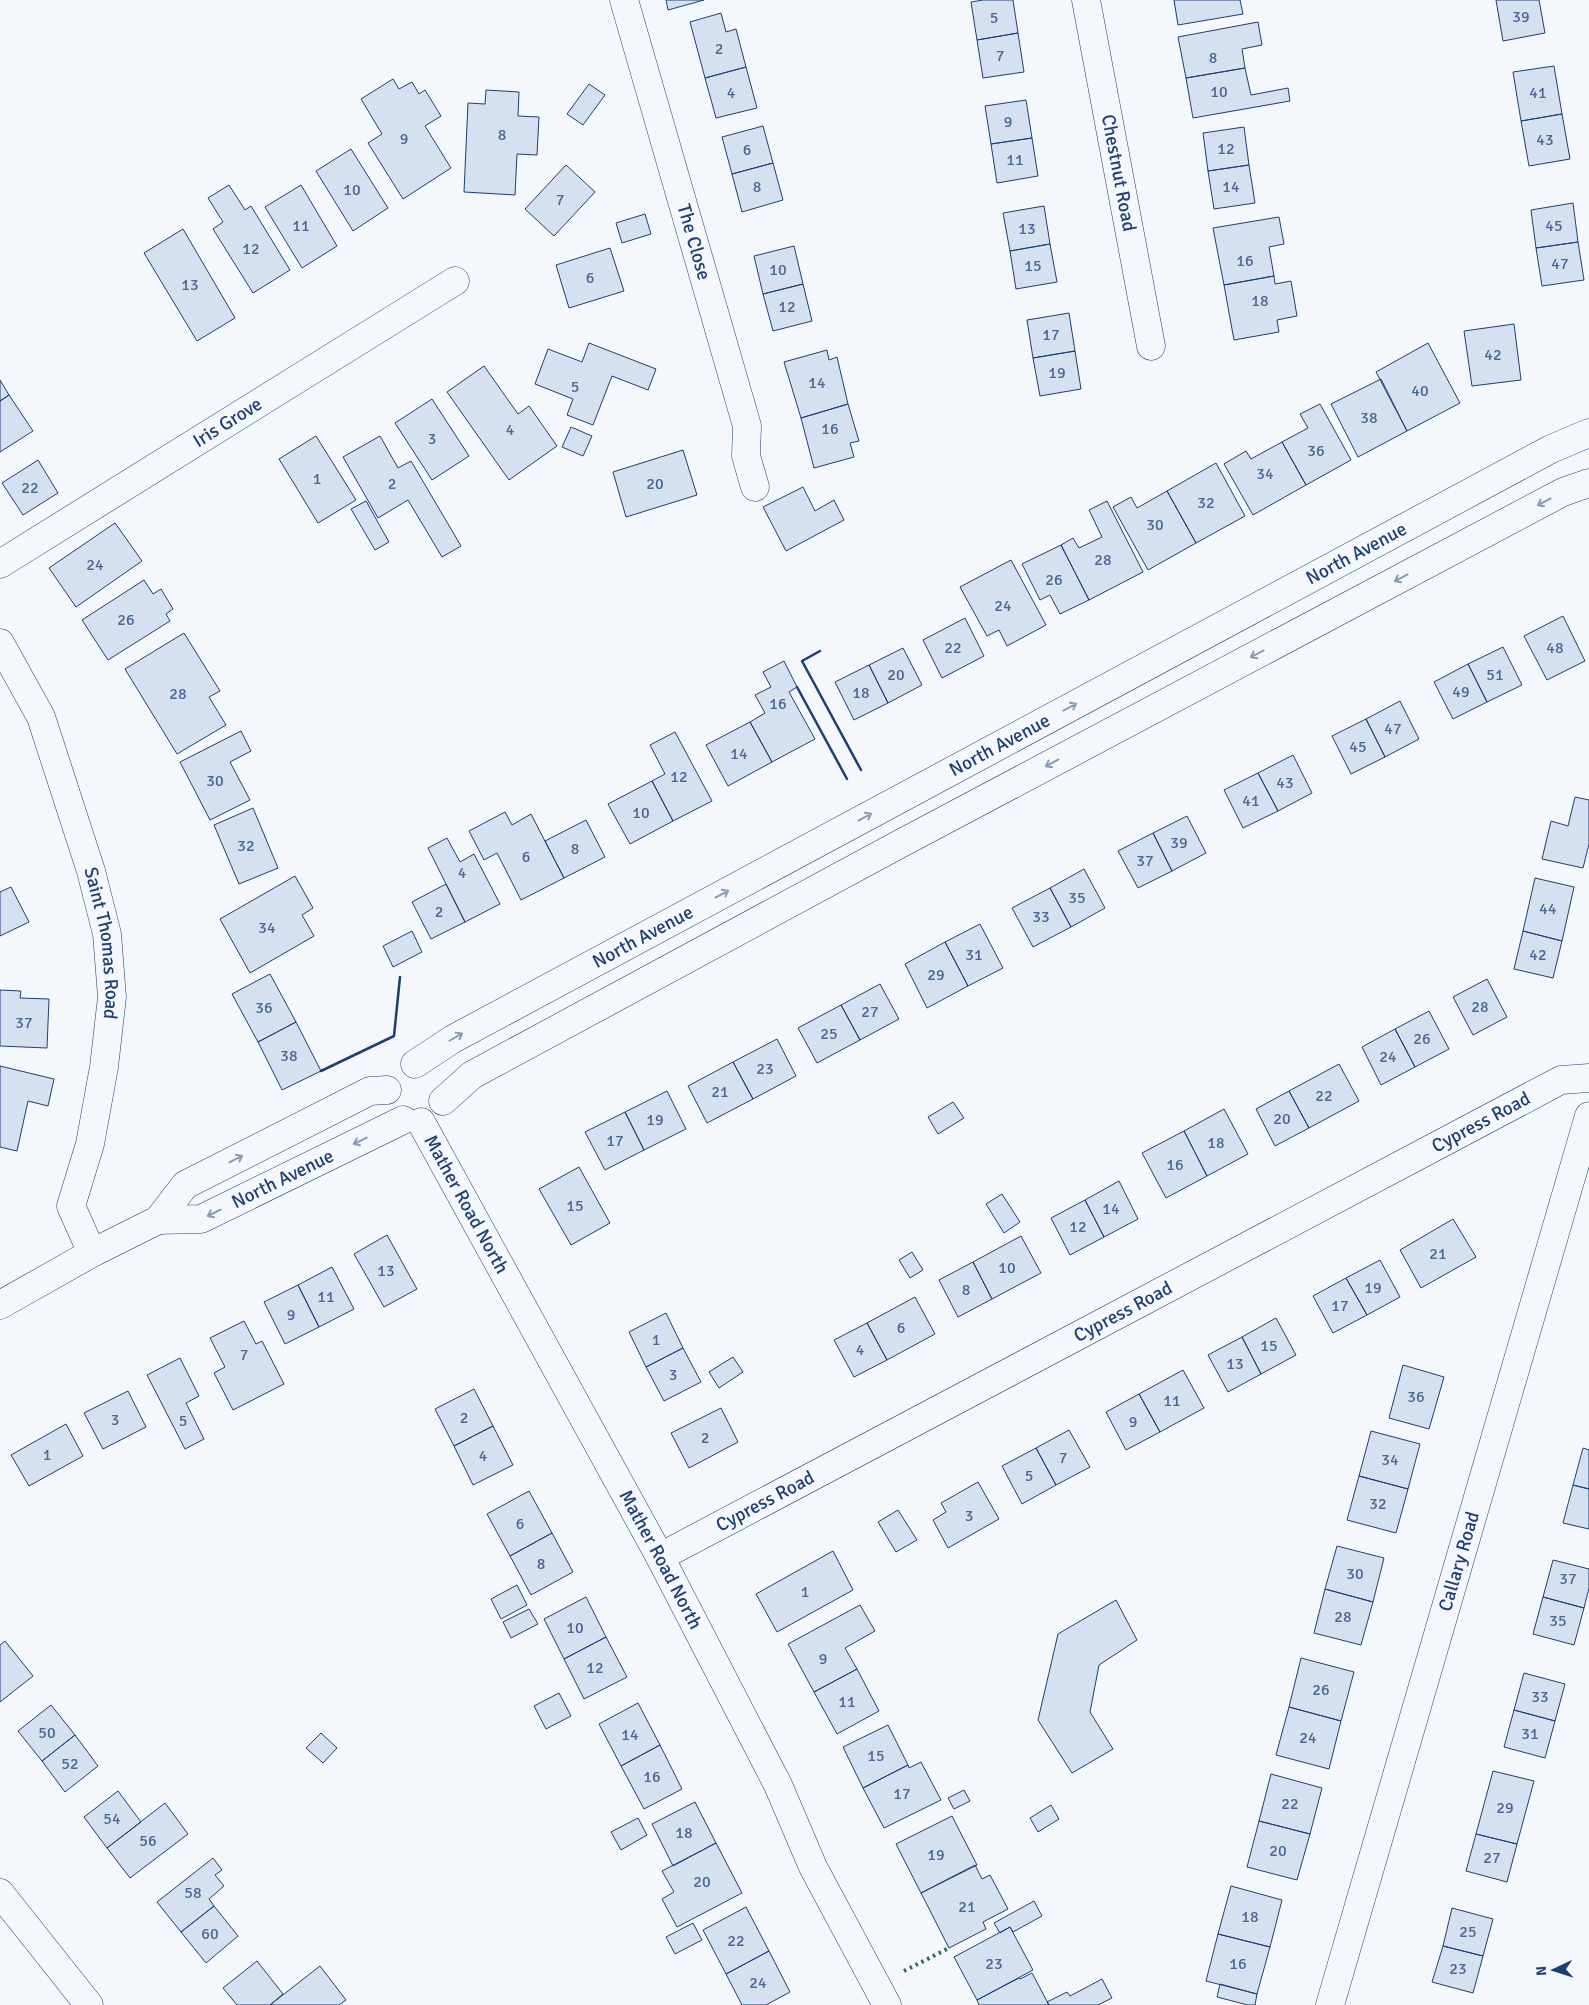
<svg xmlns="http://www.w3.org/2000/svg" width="1589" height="2005" font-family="Signika,sans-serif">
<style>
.building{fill:#d5e0f0;stroke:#1d3f73}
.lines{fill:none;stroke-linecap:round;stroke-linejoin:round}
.street-casing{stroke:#1d3f73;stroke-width:29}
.secondary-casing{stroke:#1d3f73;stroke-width:29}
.street{stroke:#f4f7fb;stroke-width:28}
.secondary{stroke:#f4f7fb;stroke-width:28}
.hedge{stroke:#2c6c60;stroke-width:4;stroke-dasharray:2.5 4;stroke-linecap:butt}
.wall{stroke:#1d3f73;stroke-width:2.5}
.oneway{stroke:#889bb7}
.labels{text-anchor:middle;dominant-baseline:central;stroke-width:4;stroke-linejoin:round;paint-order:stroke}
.number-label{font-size:16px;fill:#4b6792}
.street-label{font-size:19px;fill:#1d3f73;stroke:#f4f7fb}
</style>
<rect width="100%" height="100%" fill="#f4f7fb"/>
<path class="building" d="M666,0h38l-36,10z
M983,0h30l5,33 -41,7 -6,-38z
M1174,0h66l3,14 -65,11z
M1496,0h43l6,33 -42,8z
M721,13l5,19 10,-3 10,38 -41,11 -15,-56z
M1258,22l4,23 -20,4 3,19 -59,10 -8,-41z
M1018,33l6,39 -41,6 -6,-38z
M1554,66l8,48 -41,7 -8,-49z
M746,67l11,41 -41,10 -11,-40z
M1245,68l6,27 37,-7 2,13 -97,17 -7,-40z
M393,79l6,10 13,-7 7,12 6,-4 16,26 -16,10 26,42 -48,31 -35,-56 14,-9 -21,-35z
M589,84l16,11 -22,30 -16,-11z
M486,90l33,2 -1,24 21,1 -2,38 -20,-1 -2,41 -51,-3 4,-89 17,1z
M1026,100l6,38 -41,6 -6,-38z
M1562,114l8,45 -41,7 -8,-45z
M763,126l10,37 -41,11 -10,-37z
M1244,127l5,38 -41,6 -5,-38z
M1032,138l6,38 -41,7 -6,-39z
M351,149l37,59 -35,23 -37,-60z
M773,163l10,37 -41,12 -10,-38z
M566,165l29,27 -41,44 -29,-27z
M1249,165l6,38 -41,6 -6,-38z
M229,185l16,25 6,-4 39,64 -37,23 -40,-64 10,-7 -15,-24z
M301,185l36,61 -35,22 -37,-61z
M1573,203l5,39 -42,6 -5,-38z
M1044,206l6,38 -40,7 -7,-38z
M645,214l6,20 -29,9 -6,-20z
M1279,217l5,27 -15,3 5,29 -50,9 -11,-57z
M183,229l52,89 -38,23 -53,-88z
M1578,242l6,38 -42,6 -6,-38z
M1050,244l7,38 -41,7 -6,-38z
M794,246l9,38 -40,10 -9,-38z
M610,248l14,43 -55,17 -13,-43z
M1274,276l1,8 16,-3 6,35 -20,4 2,12 -45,8 -10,-55z
M803,284l9,37 -39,10 -10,-37z
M1069,313l6,38 -42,7 -6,-38z
M1514,324l7,56 -49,6 -8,-55z
M589,343l67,26 -8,21 -36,-14 -19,49 -26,-10 6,-16 -38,-15 13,-35 34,13z
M1428,343l32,60 -53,28 -31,-59z
M827,350l2,10 8,-3 11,47 -47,14 -17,-56z
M1075,351l6,38 -41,7 -7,-38z
M484,366l34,48 11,-8 28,40 -48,34 -62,-88z
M1381,379l26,52 -49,26 -27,-53z
M0,380l9,15 -9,6z
M9,395l24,36 -33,21v-51z
M432,399l37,57 -37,24 -37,-57z
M848,404l11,37 -9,2 4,14 -40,11 -13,-50z
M1320,404l31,56 -45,25 -24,-43 26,-14 -8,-14z
M571,427l21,9 -9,20 -21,-9z
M316,436l40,64 -38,23 -39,-64z
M380,436l18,32 13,-7 50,85 -19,11 -34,-57 -30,18 -35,-61z
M1282,442l24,43 -53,30 -29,-51 22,-13 5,8z
M683,450l14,45 -71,22 -13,-45z
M38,460l20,33 -35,22 -21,-32z
M1216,463l29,53 -49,27 -29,-52z
M803,487l12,24 19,-11 10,20 -58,31 -23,-44z
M1167,491l29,52 -48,27 -35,-63 18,-10 6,11z
M366,501l23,41 -14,8 -24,-41z
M1107,501l36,71 -54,28 -28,-55 12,-7 6,10 23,-11 -13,-27z
M115,523l27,38 -66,46 -27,-39z
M1061,545l28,55 -29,14 -10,-19 -10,5 -18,-36z
M1011,560l35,65 -39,21 -8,-16 -12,6 -27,-49z
M144,580l9,14 8,-5 12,20 -7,5 4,7 -62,39 -26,-40z
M1563,616l22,45 -38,19 -23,-44z
M965,618l19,38 -42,22 -19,-38z
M184,633l36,58 -11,6 17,28 -49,29 -52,-85z
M1503,647l19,38 -35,17 -19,-38z
M903,648l19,37 -34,18 -19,-38z
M784,661l13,26 -8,5 26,47 -43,23 -22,-40 15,-9 -10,-18 16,-8 -8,-15z
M1468,664l19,38 -34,17 -19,-37z
M869,665l19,38 -34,17 -19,-38z
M1400,701l19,38 -34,18 -19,-38z
M1366,719l19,38 -34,17 -19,-38z
M750,722l22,40 -44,24 -22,-41z
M241,731l10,20 -21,11 20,38 -40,20 -30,-58z
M675,732l37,69 -39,20 -21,-40 13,-7 -15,-29z
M1293,755l19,38 -34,18 -20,-38z
M1258,773l20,38 -35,17 -19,-38z
M652,781l21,40 -43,23 -22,-40z
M1575,797l14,3v44l-6,24 -41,-9 9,-38 17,5z
M253,808l25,60 -39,16 -25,-59z
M505,812l7,13 19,-11 33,64 -43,22 -24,-47 -13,7 -15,-29z
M1187,816l19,37 -34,18 -19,-38z
M586,820l19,37 -41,21 -19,-37z
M1153,833l19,38 -34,17 -20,-37z
M447,838l13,24 14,-8 26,50 -35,18 -37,-74z
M1084,869l21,39 -34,19 -21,-39z
M295,876l18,32 -11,7 12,21 -64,37 -30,-54z
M1535,878l39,9 -12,54 -39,-10z
M446,884l19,38 -34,17 -19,-37z
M11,887l18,35 -29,14v-44z
M1050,888l21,39 -38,20 -21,-39z
M980,924l23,44 -35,18 -23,-44z
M412,931l10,21 -29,15 -10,-21z
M1523,931l39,10 -9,37 -39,-9z
M945,942l23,44 -41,22 -22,-44z
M270,974l26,48 -38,20 -26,-48z
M1487,979l20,38 -34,18 -20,-38z
M880,984l19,35 -39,21 -19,-35z
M0,990l21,1 -1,7 29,1 -2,49 -47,-2z
M841,1005l19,35 -43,23 -19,-35z
M1429,1011l20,38 -34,18 -20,-38z
M296,1022l25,49 -39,19 -24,-48z
M1395,1029l20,38 -34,18 -19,-38z
M777,1039l19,37 -43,23 -20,-37z
M733,1062l20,37 -46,24 -19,-37z
M1339,1064l20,37 -50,27 -20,-37z
M0,1066l54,13 -6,27 -20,-5 -11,50 -17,-4z
M667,1091l19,38 -42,21 -19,-38z
M1289,1091l20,37 -34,18 -19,-37z
M953,1102l11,16 -26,16 -10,-17z
M1224,1109l24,45 -41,22 -23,-45z
M625,1112l19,38 -39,20 -20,-38z
M1184,1131l23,45 -41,22 -24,-45z
M579,1167l31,56 -39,22 -32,-56z
M1119,1181l19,38 -34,18 -19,-37z
M1002,1194l18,28 -16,11 -18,-29z
M1085,1200l19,37 -34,18 -19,-37z
M1453,1219l23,38 -55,31 -21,-38z
M387,1235l30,54 -33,18 -30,-53z
M1021,1236l20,37 -49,26 -19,-37z
M912,1252l11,18 -13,8 -11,-18z
M1380,1260l20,37 -33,18 -21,-37z
M973,1262l19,37 -34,18 -19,-37z
M332,1267l22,42 -35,18 -21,-42z
M1346,1278l21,37 -34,18 -20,-37z
M298,1285l21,42 -34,17 -21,-42z
M915,1297l20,37 -48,26 -20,-37z
M666,1313l17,35 -37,19 -17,-35z
M1276,1318l20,37 -35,19 -19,-37z
M244,1321l12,23 6,-3 22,43 -51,26 -19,-37 11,-6 -15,-29z
M867,1323l20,37 -33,17 -20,-37z
M1242,1337l19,37 -33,18 -20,-37z
M683,1348l18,34 -37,19 -18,-34z
M733,1357l10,15 -24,16 -10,-16z
M180,1358l19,38 -13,7 18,36 -19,10 -38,-74z
M1403,1365l41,12 -15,52 -40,-11z
M1183,1370l21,38 -44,24 -21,-38z
M474,1389l19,37 -39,20 -19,-37z
M128,1391l18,36 -43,22 -19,-36z
M1139,1394l21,38 -34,18 -20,-38z
M721,1408l17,34 -49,26 -18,-35z
M66,1424l17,32 -54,30 -18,-31z
M493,1426l20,39 -40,20 -19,-39z
M1069,1430l21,37 -34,18 -20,-37z
M1371,1431l49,13 -12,45 -49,-13z
M1036,1448l20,37 -34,19 -20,-38z
M1583,1448l6,2v39l-16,-4z
M1359,1476l49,13 -12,44 -49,-13z
M978,1482l21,37 -51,29 -15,-28 13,-8 -5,-9z
M1573,1485l16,4v40l-26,-6z
M529,1491l23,42 -42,23 -23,-42z
M898,1510l19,30 -21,12 -18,-30z
M552,1533l21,39 -42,23 -21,-39z
M1337,1546l47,12 -11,44 -48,-13z
M833,1551l20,39 -76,42 -21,-38z
M1553,1560l36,9v19l-5,20 -41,-11z
M517,1585l10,20 -26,14 -10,-20z
M1325,1589l48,13 -12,43 -47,-12z
M586,1597l20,40 -42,22 -20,-40z
M1543,1597l41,11 -10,37 -41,-11z
M1116,1600l21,40 -38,25 -9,47 23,37 -41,24 -34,-53 20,-86z
M860,1605l15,26 -30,17 12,21 -43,23 -26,-48z
M529,1609l9,15 -27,14 -8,-16z
M606,1637l21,40 -43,22 -20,-40z
M5,1641l28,35 -33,26v-57z
M1301,1658l53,14 -13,49 -52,-14z
M857,1669l22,42 -42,23 -23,-42z
M1524,1673l41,11 -10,37 -41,-11z
M559,1693l12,23 -25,13 -12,-23z
M638,1703l22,42 -39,21 -22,-42z
M51,1705l24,30 -33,26 -24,-30z
M1289,1707l52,14 -12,48 -53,-14z
M1514,1710l41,11 -10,37 -41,-11z
M888,1725l20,40 -45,23 -20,-41z
M321,1733l16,15 -14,15 -17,-15z
M75,1735l23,31 -33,26 -23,-31z
M660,1745l22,44 -38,20 -23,-43z
M921,1762l20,38 -57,28 -21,-40 45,-23 1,3z
M1493,1771l41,10 -17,63 -41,-10z
M1271,1774l51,14 -12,46 -51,-13z
M964,1790l6,11 -16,8 -6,-11z
M118,1791l23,31 -34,26 -23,-31z
M695,1802l21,41 -43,23 -21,-42z
M165,1803l23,31 -58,44 -23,-30z
M1051,1805l8,14 -21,13 -8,-14z
M952,1816l25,49 -56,28 -25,-49z
M638,1818l9,17 -26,15 -10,-18z
M1259,1821l51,13 -13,46 -50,-13z
M1476,1834l41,10 -10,38 -41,-11z
M716,1843l26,50 -65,34 -15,-28 12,-7 -12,-21z
M213,1858l9,12 -7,5 9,11 -15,13 5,7 -33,26 -24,-30z
M975,1865l7,14 8,-4 18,34 -25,13 3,7 -37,19 -28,-55z
M1231,1886l51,14 -12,47 -52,-13z
M1034,1901l8,15 -29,16 -3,-5 -10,6 -6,-10z
M214,1906l24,30 -32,27 -25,-31z
M746,1907l23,44 -43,23 -23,-44z
M1452,1908l41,11 -10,37 -40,-10z
M693,1923l9,17 -27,14 -9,-17z
M1010,1927l23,43 -56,30 -23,-43z
M1218,1934l52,13 -13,47 -51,-13z
M1443,1946l40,10 -10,37 -41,-11z
M769,1951l21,41 -24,13h-24l-16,-31z
M257,1961l26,33 -13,11h-33l-14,-17z
M320,1966l26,34 -7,5h-69z
M1032,1973l17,32h-70l-2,-5 42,-22 1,1z
M1102,1979l10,19 -14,7h-49l-2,-3 20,-10 3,4z
M1220,1984l37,10 -2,11h-7l-31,-8z"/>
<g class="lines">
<defs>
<g id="street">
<path id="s1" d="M624,0l123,426 -1,30 9,31"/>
<path id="s2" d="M1086,0l65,346"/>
<path id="s3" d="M0,564l455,-283"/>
<path id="s4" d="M0,643l41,74 50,154 16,63 5,63 -8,70 -14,77 -19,62 21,47"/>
<path id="s5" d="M415,1064l38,-25 1098,-590 38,-16"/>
<path d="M443,1101l29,-26 424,-229 667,-354 26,-9"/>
<path id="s6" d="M421,1122l239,435 118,228 35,82 74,138"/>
<path id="s7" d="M158,1220l43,-1 202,-99"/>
<path d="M0,1305l92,-52 66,-33 27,-35 185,-94 17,-1"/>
<path id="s8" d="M660,1557l901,-477 28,-2"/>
<path id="s9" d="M1330,2005l259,-889"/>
</g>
<path id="secondary" d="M0,1893l89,112"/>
</defs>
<use href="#street" class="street-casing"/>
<use href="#secondary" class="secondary-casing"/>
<use href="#street" class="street"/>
<use href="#secondary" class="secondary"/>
<path class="hedge" d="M904,1971l45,-23"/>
<path class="wall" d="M820,651l-18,10 59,109
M797,687l50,92
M321,1071l73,-35 6,-59"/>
</g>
<defs><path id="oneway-shaft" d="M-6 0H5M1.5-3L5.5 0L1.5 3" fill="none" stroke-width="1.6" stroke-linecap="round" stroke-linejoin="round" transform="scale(1.25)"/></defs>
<g class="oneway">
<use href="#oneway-shaft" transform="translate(1544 502) rotate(152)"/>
<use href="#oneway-shaft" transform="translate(1401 578) rotate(152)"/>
<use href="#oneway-shaft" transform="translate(1257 654) rotate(152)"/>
<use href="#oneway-shaft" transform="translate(1070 707) rotate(-28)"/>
<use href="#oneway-shaft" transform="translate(1052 763) rotate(152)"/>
<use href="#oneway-shaft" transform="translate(865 817) rotate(-28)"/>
<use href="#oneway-shaft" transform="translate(722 894) rotate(-28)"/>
<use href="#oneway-shaft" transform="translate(456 1037) rotate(-30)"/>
<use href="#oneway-shaft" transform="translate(360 1141) rotate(154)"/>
<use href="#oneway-shaft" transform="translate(236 1159) rotate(-27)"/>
<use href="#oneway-shaft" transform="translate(214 1213) rotate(154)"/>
</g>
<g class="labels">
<g class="number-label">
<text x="1521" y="17">39</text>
<text x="994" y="18">5</text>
<text x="719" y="49">2</text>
<text x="1000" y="56">7</text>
<text x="1213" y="58">8</text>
<text x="1219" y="92">10</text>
<text x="731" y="93">4</text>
<text x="1538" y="93">41</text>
<text x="1008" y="122">9</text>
<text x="502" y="135">8</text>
<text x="404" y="139">9</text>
<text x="1545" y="140">43</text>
<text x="1226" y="149">12</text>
<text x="747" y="150">6</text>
<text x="1015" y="160">11</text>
<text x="757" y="187">8</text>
<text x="1231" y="187">14</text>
<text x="352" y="190">10</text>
<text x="560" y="200">7</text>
<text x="301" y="226">11</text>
<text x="1554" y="226">45</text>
<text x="1027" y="229">13</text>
<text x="251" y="249">12</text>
<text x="1245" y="261">16</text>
<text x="1560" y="264">47</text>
<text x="1033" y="266">15</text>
<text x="778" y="270">10</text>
<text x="590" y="278">6</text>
<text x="190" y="285">13</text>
<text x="1260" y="301">18</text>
<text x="787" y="307">12</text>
<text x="1051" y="335">17</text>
<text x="1493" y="355">42</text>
<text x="1057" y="373">19</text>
<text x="817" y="383">14</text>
<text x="575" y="387">5</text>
<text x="1420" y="391">40</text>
<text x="1369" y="418">38</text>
<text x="830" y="429">16</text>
<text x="510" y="430">4</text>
<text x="432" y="439">3</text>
<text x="1316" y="451">36</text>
<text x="1265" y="474">34</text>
<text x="317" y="479">1</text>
<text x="392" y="484">2</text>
<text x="655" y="484">20</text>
<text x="30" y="488">22</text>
<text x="1206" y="503">32</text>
<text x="1155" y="525">30</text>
<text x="1103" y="560">28</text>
<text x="95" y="565">24</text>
<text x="1054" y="580">26</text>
<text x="1003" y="606">24</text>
<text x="126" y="620">26</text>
<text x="953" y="648">22</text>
<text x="1555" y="648">48</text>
<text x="896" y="675">20</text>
<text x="1495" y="675">51</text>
<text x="1461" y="692">49</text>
<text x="861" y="693">18</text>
<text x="178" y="694">28</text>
<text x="778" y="704">16</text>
<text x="1393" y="729">47</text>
<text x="1358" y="747">45</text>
<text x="739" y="754">14</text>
<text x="679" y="777">12</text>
<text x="215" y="781">30</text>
<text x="1285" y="783">43</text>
<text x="1251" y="801">41</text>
<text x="641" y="813">10</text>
<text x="1179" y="843">39</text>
<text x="246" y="846">32</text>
<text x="575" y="849">8</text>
<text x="526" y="857">6</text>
<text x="1145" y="861">37</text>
<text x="462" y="873">4</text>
<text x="1077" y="898">35</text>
<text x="1548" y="909">44</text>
<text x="439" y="912">2</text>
<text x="1041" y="917">33</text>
<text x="267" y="928">34</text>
<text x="974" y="955">31</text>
<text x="1538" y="955">42</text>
<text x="936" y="975">29</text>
<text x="1480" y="1007">28</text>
<text x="264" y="1008">36</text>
<text x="870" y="1012">27</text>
<text x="24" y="1023">37</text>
<text x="829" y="1034">25</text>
<text x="1422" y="1039">26</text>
<text x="289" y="1056">38</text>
<text x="1388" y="1057">24</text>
<text x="765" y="1069">23</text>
<text x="720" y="1092">21</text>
<text x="1324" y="1096">22</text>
<text x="1282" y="1119">20</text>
<text x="655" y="1120">19</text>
<text x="615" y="1141">17</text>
<text x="1216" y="1143">18</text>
<text x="1175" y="1165">16</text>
<text x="575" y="1206">15</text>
<text x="1111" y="1209">14</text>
<text x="1078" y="1227">12</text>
<text x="1438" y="1254">21</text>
<text x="1007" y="1268">10</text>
<text x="386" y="1271">13</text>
<text x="1373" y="1288">19</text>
<text x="966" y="1290">8</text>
<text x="326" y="1297">11</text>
<text x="1340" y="1306">17</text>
<text x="291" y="1315">9</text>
<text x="901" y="1328">6</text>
<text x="656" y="1340">1</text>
<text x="1269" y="1346">15</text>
<text x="860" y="1350">4</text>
<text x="244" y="1355">7</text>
<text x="1235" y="1364">13</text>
<text x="673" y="1375">3</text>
<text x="1416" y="1397">36</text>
<text x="1172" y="1401">11</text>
<text x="464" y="1418">2</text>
<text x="115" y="1420">3</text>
<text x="183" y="1421">5</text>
<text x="1133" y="1422">9</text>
<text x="705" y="1438">2</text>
<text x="47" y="1455">1</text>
<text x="483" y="1456">4</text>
<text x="1063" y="1458">7</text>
<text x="1390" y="1460">34</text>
<text x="1029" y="1476">5</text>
<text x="1378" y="1504">32</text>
<text x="969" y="1516">3</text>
<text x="520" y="1524">6</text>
<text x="541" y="1564">8</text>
<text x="1355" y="1574">30</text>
<text x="1568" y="1579">37</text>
<text x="805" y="1592">1</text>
<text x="1343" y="1617">28</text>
<text x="1558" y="1621">35</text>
<text x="575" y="1628">10</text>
<text x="823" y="1659">9</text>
<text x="595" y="1668">12</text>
<text x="1321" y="1690">26</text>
<text x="1540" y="1697">33</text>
<text x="847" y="1702">11</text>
<text x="47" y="1733">50</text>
<text x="1530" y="1734">31</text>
<text x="630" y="1735">14</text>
<text x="1308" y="1738">24</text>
<text x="876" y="1756">15</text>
<text x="70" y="1764">52</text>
<text x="652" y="1777">16</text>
<text x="902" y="1794">17</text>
<text x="1290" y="1804">22</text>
<text x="1505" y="1808">29</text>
<text x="112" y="1819">54</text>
<text x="684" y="1833">18</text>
<text x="148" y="1841">56</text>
<text x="1278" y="1851">20</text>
<text x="936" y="1855">19</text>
<text x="1492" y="1858">27</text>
<text x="702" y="1882">20</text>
<text x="193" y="1893">58</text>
<text x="967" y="1907">21</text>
<text x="1250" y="1917">18</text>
<text x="1468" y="1932">25</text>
<text x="210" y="1934">60</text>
<text x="736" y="1941">22</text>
<text x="994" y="1964">23</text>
<text x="1238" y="1964">16</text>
<text x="1458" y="1969">23</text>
<text x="758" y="1983">24</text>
</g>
<g class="street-label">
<text stroke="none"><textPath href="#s2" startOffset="176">Chestnut Road</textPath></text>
<text stroke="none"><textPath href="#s1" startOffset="252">The Close</textPath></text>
<text stroke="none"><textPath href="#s3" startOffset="268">Iris Grove</textPath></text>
<text stroke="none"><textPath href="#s5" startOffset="1071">North Avenue</textPath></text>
<text stroke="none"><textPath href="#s5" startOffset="666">North Avenue</textPath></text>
<text stroke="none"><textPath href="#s5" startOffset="261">North Avenue</textPath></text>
<text stroke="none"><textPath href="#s4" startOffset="320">Saint Thomas Road</textPath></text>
<text stroke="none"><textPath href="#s8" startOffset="929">Cypress Road</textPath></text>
<text stroke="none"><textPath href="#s7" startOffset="134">North Avenue</textPath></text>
<text stroke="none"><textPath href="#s6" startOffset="94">Mather Road North</textPath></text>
<text stroke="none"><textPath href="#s8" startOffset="524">Cypress Road</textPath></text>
<text stroke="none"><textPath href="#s8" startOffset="119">Cypress Road</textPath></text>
<text stroke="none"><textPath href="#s6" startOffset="499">Mather Road North</textPath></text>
<text stroke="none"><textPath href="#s9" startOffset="462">Callary Road</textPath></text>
</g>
</g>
<g transform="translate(1554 1970) rotate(266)" stroke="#f4f7fb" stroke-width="4" paint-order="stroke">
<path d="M0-4L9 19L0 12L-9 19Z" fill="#1d3f73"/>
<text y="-8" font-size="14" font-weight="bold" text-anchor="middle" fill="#1d3f73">N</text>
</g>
</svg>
